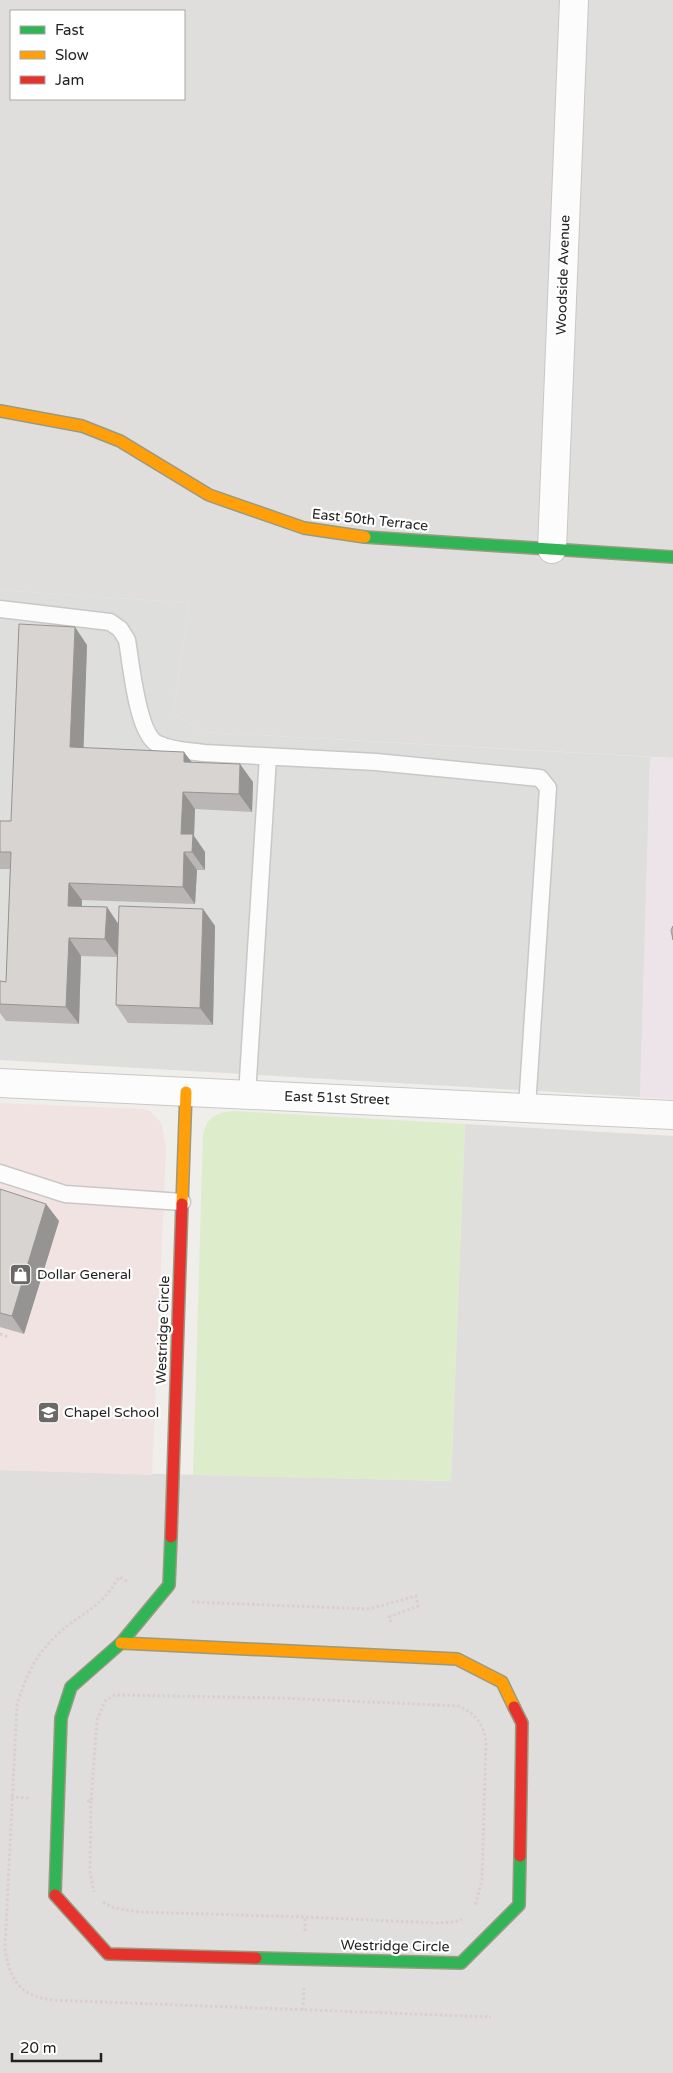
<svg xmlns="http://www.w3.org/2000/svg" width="673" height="2073" font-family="'Varela Round',sans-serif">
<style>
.residential{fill:#dfdedc;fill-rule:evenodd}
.commercial{fill:#f1e3e1}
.industrial{fill:#ede4e9}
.religious{fill:#dededc}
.grass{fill:#ddeccb}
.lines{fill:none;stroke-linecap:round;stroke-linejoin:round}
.lane-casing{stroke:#c9c8c7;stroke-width:19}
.street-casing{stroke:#c9c8c7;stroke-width:30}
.fast-casing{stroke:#999a82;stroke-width:14}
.slow-casing{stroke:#999a82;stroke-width:14}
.jam-casing{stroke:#999a82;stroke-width:14}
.path{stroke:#dccecd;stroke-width:3;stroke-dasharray:2.5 2.5;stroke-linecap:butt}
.lane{stroke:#fdfcfc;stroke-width:16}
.street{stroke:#fdfcfc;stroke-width:28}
.fast{stroke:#30b455;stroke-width:11}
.slow{stroke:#ff9f0a;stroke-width:11}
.jam{stroke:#e5322d;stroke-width:11}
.wall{fill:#b9b6b5}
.shaded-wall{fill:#969493}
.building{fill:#d7d4d2;stroke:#969493}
.labels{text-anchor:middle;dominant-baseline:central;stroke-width:4.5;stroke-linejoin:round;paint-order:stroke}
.street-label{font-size:14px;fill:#222;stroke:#fff}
.poi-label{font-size:14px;fill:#222;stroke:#fff;text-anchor:start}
</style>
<rect width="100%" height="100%" fill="#f0eeeb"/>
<path class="residential" d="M0,0h673v758l-470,-26 -30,-19 16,-110 -189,-13zM11,11h173v88h-173z
M465,1124l208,12v937h-673v-603l451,11z"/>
<path class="commercial" d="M0,1103l142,6 8,2 12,13 4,24 -14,327 -152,-5z"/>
<path class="industrial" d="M650,757l23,1v341l-33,-2z"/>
<path class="religious" d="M0,590l189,13 -16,110 30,19 447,25 -10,340 -640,-37z"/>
<path class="grass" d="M232,1111l233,13 -14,357 -258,-6 10,-341c4,-17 13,-21 29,-23z"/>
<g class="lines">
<defs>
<path id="lane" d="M0,609l110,13 10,7 7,11c4,22 10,95 31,104 14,7 31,7 46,9l172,9 164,16 8,10 -21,319
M247,1095l21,-338
M0,1173l65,21 117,8"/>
<path id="street" d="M552,549l22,-549
M0,1083l673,32"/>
<path id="fast" d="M365,537l308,20
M55,1895l6,-177 10,-31 50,-44 48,-58 2,-48
M256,1958l205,5 58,-58 1,-49"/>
<path id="slow" d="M0,411l82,15 38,15 89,54 95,33 61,9
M182,1204l4,-112
M121,1643l336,16 45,23 12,25"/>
<path id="jam" d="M171,1537l11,-333
M514,1707l8,16 -2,133
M55,1895l53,59 148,4"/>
</defs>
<use href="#lane" class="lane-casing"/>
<use href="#street" class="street-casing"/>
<use href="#fast" class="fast-casing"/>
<use href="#slow" class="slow-casing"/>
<use href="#jam" class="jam-casing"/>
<path class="path" d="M0,1334l9,3
M127,1581l-8,-4c-20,34 -37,34 -62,58 -22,20 -32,43 -40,70l-12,242c4,31 13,48 46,53l440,17
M192,1602l177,7 47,-13 2,10 -29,11 2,5
M11,1797l20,1
M87,1801h4l6,-81 8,-19 10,-6 166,3 178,8c17,8 25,18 27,37l-4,137 -7,26
M91,1801l-1,72 4,19
M103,1902l11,6 25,4 166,5
M305,1931v-14l132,6 18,-1 7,-3
M303,2010l1,-22"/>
<use href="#lane" class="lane"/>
<use href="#street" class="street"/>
<use href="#fast" class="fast"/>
<use href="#slow" class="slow"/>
<use href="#jam" class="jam"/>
</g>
<path class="wall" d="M87,645l-4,103 109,14 61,20 -1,30 -57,-3 -1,27 11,16v18h-8l-2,34 -113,-4v6l25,1 11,17 85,-15 12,17 -2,99 -85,-2 -12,-18 1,-48 -36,-1 -2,68 -73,-3 -6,-8v-32l6,1 4,-113h-10v-48h11z
M0,1189l46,15 13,17 -35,113 -24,-7z"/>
<path class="shaded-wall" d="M75,627l12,18 -4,120 -13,-18z
M184,752l13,17 -13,-7z
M240,764l13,18 -1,30 -13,-18z
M183,792l12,17 -1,27 11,16v18l-13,-18 -11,-18z
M184,852l13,18 -2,34 -12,-17z
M69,883l13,17 -1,24 -13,-18z
M107,907l12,18 -1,32 -13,-18z
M203,909l12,17 -2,99 -13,-17z
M69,938l12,18 -2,68 -13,-17z
M46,1204l13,17 -35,113 -12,-18z"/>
<path class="building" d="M19,624l56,3 -5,120 114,5v10l56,2 -1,30 -56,-2 -2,42h12l-1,18h-8l-1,35 -114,-4 -1,23 39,1 -2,32 -36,-1 -3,69 -66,-3v-23l6,1 5,-130h-11v-31h11z
M119,906l84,3 -3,99 -84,-3z
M673,926v14l-2,-10z
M0,1189l46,15 -34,112 -12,-3z"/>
<defs>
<symbol id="shop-square" viewBox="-11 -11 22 22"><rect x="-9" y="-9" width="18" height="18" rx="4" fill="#6a6968" stroke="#fff"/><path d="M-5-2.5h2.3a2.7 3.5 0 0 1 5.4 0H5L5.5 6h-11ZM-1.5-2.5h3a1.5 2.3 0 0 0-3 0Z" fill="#fff"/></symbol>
<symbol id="school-square" viewBox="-11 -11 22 22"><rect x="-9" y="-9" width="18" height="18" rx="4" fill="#6a6968" stroke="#fff"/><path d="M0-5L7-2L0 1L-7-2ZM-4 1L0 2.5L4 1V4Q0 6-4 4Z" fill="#fff"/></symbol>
</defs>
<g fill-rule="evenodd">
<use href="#shop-square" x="8" y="1262" width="25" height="25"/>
<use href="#school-square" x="36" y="1400" width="25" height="25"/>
</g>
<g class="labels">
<g class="street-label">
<text transform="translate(563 275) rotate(-88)">Woodside Avenue</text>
<text transform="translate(370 520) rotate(6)">East 50th Terrace</text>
<text transform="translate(337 1098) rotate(2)">East 51st Street</text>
<text transform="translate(163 1330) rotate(-88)">Westridge Circle</text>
<text transform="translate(395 1946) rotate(1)">Westridge Circle</text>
</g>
<g class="poi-label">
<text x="37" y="1274">Dollar General</text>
<text x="64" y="1412">Chapel School</text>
</g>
</g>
<rect x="10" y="10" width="175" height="90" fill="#ffffff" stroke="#a7a7a7"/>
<rect x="20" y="26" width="25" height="8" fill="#30b455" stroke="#a7a7a7"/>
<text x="55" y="35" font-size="15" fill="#222222">Fast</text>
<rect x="20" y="51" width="25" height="8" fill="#ff9f0a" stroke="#a7a7a7"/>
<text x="55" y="60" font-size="15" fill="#222222">Slow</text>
<rect x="20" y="76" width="25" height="8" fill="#e5322d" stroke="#a7a7a7"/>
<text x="55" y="85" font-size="15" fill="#222222">Jam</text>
<path d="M12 2053v8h89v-8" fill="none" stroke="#222222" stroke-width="2.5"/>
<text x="20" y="2053" font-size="15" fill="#222222" stroke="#ffffff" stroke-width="4" paint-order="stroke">20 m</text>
</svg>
